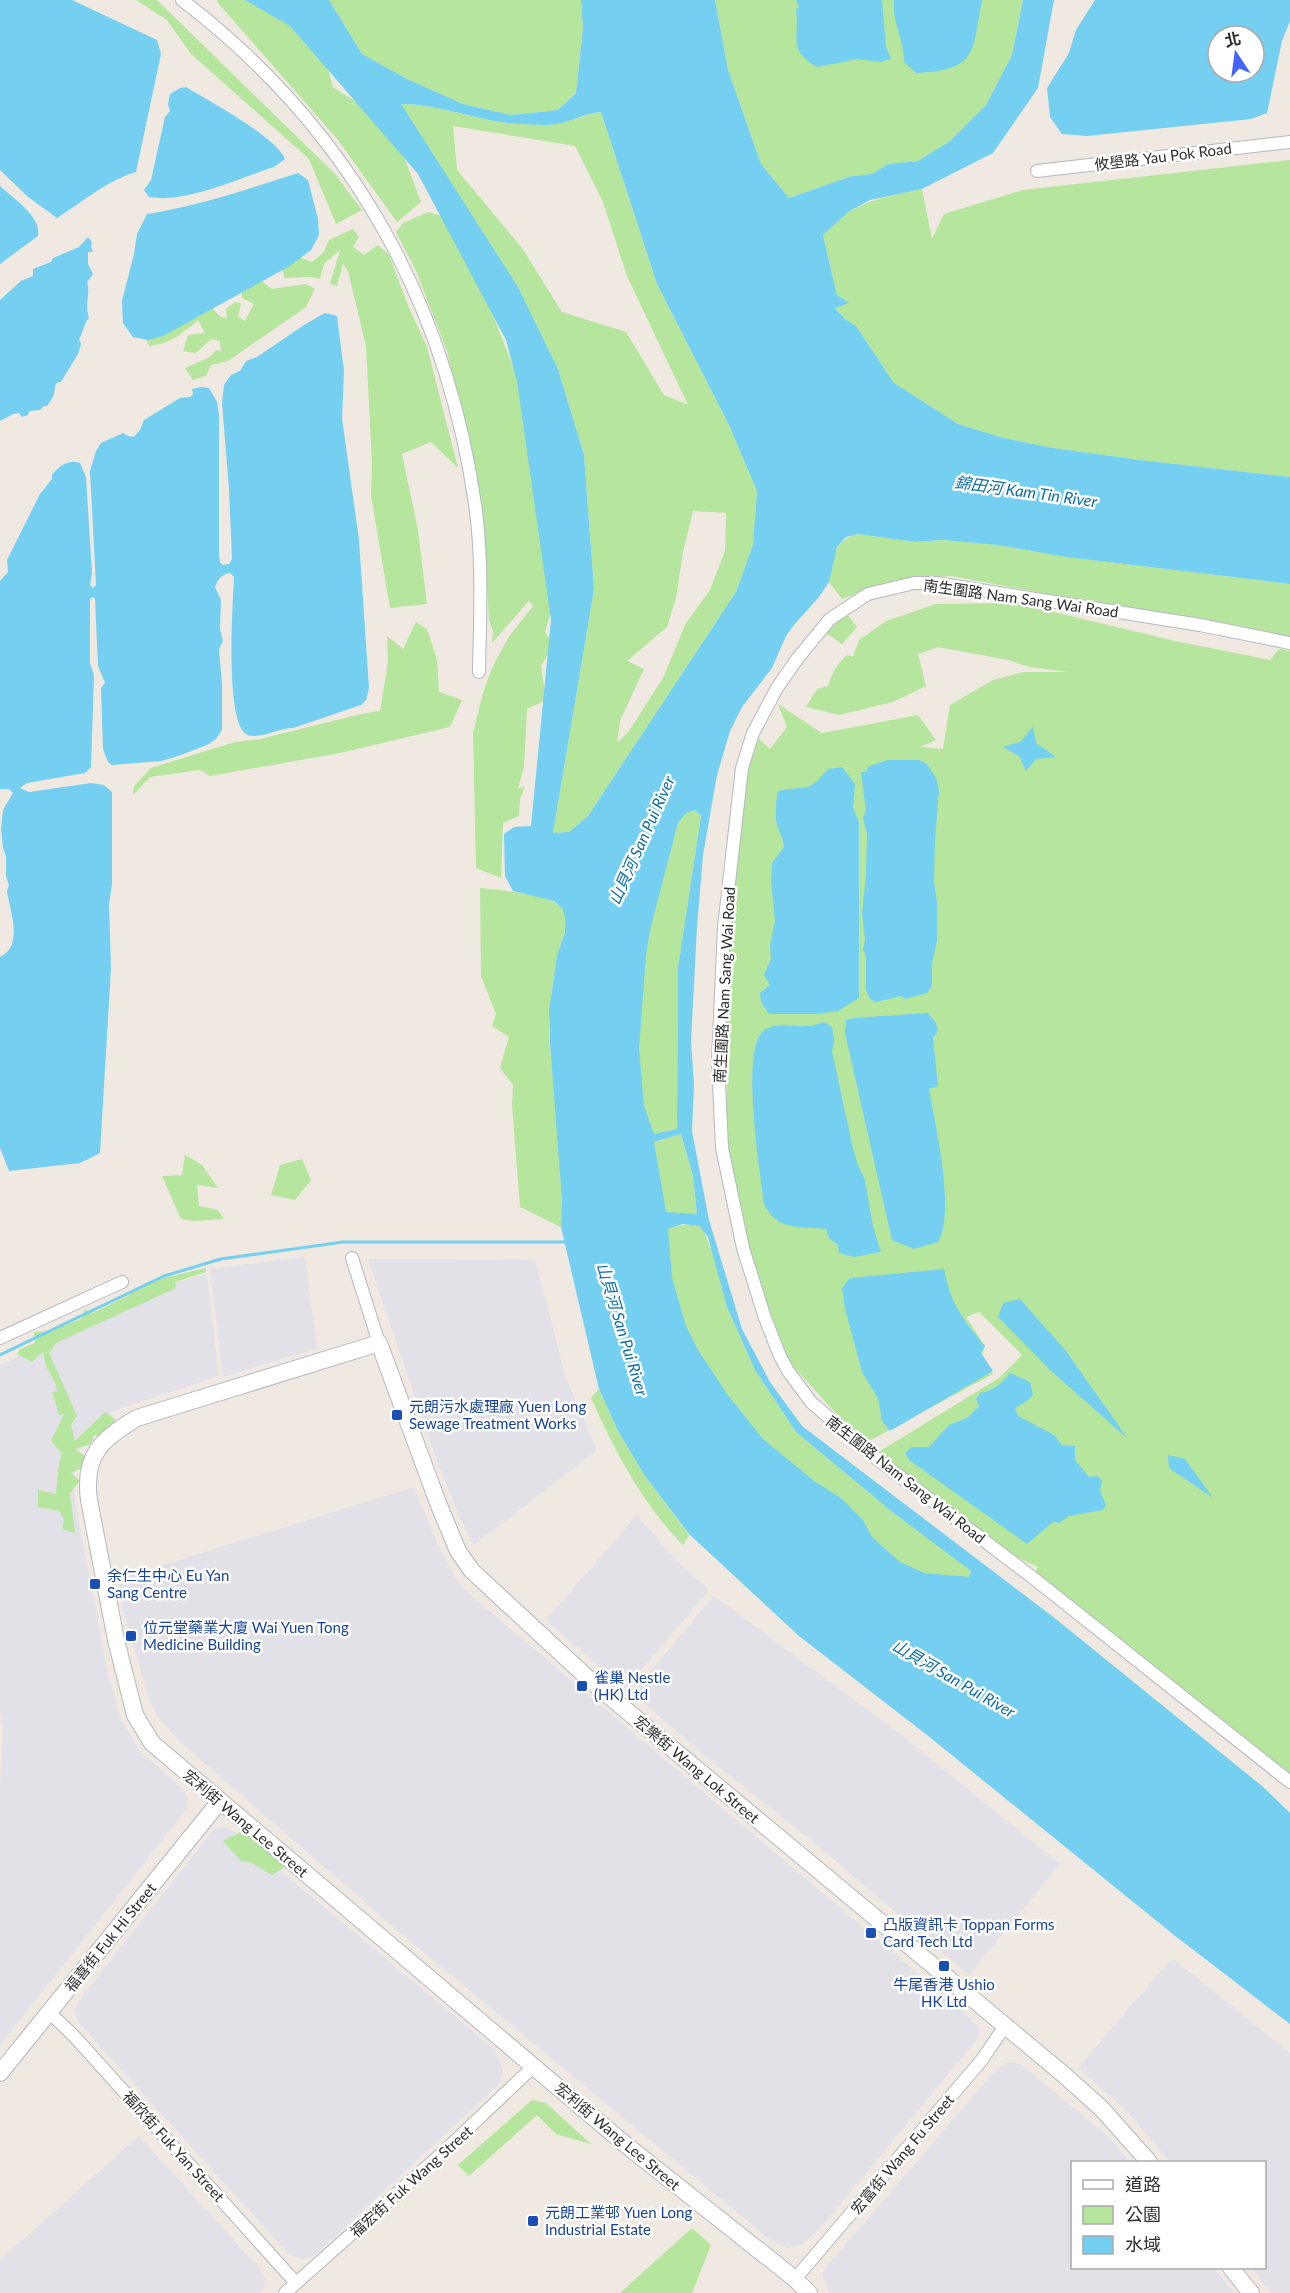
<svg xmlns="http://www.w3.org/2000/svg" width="1290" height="2293" font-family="Lato,'Noto Sans TC',sans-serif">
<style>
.industrial{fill:#e3e1e8}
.green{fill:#b6e59e;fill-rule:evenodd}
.water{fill:#75cff0;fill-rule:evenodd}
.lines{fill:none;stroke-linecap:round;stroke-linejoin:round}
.stream{stroke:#75cff0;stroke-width:3}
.street-casing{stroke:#b4b7c1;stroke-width:14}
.secondary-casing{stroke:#b4b7c1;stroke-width:18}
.street{stroke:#fff;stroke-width:12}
.secondary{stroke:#fff;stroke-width:16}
.transit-dot{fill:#1a4fb4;stroke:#fff;stroke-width:2}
.labels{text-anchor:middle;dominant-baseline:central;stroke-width:5;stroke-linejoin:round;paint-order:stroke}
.street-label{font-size:15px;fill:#2e2e2e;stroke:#fff}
.transit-label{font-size:15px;fill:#164399;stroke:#fff;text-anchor:start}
.water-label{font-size:16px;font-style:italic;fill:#0d6fa3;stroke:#fff}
</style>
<rect width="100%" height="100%" fill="#efe9e1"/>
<path class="industrial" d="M305,1257l12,91 -94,29 -13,-108z
M368,1259l167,1 31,118 31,72 -123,95 -15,-29 -21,-52z
M207,1274l12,102 -104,34 -14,9 -20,27 -6,16 -1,19 1,19 33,174 13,46 19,31 43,38 5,7 -2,14 -186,235v-257l3,-56 -3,-20v-347l181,-84z
M414,1487l24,58 18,34 12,14 493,417 18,17 -1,11 -155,187 -22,20 -13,3 -14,-5 -376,-312 -220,-191 -19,-22 -9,-16 -27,-91 -5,-32z
M637,1515l36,42 36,33 -84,99 -79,-69z
M714,1596l186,138 160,130 -91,111 -158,-135 -100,-79 -79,-68z
M223,1827l9,3 262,219 9,21 -2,10 -6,8 -180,167 -11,4 -7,-1 -10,-6 -209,-230 -4,-12 9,-15 131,-166z
M1172,1958l118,95v240h-19l-19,-25h12v-106h-94l-46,-54 -46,-40z
M1012,2062l10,3 89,74 19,23h-58v106h142l20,25h-404l-2,-2 -5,-14v-5l4,-6 168,-195 9,-7z
M139,2136l121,133 6,12 -4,10 -3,2h-259v-33z"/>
<path class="green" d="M136,0h21l178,174 27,36 -26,14 -27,-65 -118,-105 -24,-34z
M217,0h60l44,44 12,43 59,38 29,77 -24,20 -59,-82 -120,-137z
M329,0h252l2,28 -7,64 -18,18 -47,5 -48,-11 -56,-25 -45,-25z
M715,0h308l-11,55 -26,50 -36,36 -32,20 -29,3 -17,10 -20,2 -63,22 -28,-34 -33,-94z
M400,104c41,0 79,18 119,20 12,0 26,1 37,0 16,-3 30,-10 45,-12l56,172 72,141 28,66 -4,54 -17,47 -148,224 -19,16 -16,1 41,-244 -10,-134 -26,-86 -40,-82zM453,126l122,20 28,56 24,74 61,129 -24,-10 -38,-63 -64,-20 -40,-64 -65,-78zM693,511l33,2 -1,38 -15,39 -24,33 -23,55 -34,53 -12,12 3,-22 24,-52 -17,-8 40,-34 9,-29 7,-46z
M1290,160v317l-150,-17 -87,-12 -49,-10 -46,-14 -64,-41 -38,-57 -11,-7 -10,-12 13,-4 -11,-8 -14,-60c29,-34 58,-37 99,-46l10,50 12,-25 79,-24z
M428,212l20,6 28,54 48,122 30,208 -9,30 9,12 -13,22 5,34 -19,9 -3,58 -6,22 7,-3 -5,13 -1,17 -16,7 -2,55 -25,-10 -3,-135 10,-40 9,-25 16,-30 25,-32 -4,-5 -37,42 1,-12 -4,-11 -7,-117 -35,-152 -31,-80 -20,-39 7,-9z
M353,229l6,8 -6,10 11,8 14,-10 11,10 20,53 18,39 31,121 -27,-26 -29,12 16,76 9,74 -37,4 -19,-112 1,-33 -6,-117 -18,-75 -5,-7 -6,22 -7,-2 10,-34 -16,14 -4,15 -9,-2 -27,1 -2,-14 11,-9 19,7 12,-10 5,-12z
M257,278l15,11 34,-5 9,5 -9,18 -78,54 -17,4 -5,11 -13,4 -8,-12 23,-10 9,-8 4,1 -1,-10 -9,-2 -15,14 -13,-2 5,-16 17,-2 -7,-13c-15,13 -28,24 -49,26l-5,-12 65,-30 10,12 8,3 -1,-10 9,-7 6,1 -3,14 7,4 9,-17 -12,-6v-12z
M858,534l57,8 28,-2 54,5 69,12 224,27v55l-339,-63 -56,4 -53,19 -13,-17c4,-23 4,-42 29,-48z
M1016,603l159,38 95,19 9,-11 11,2v1125l-8,-10 -12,6 -238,-195 6,-10 -26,-12 -135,-102 122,-75 23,-23 -43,-43 -13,5 19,29 -3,9 11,19 -124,67 -28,-22 -49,-54 -27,-47 -34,-127 -5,-57 1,-59 -12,-1 6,-145 24,-157 14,-33 11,10 17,-22 -9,-23 44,29 96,-18 18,25 -15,7 22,2 7,-44 43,-25 31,-8h44l-39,-5 -21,-7 -70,-13 -20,7 8,32 -33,16 -54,13 -33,-8 11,-18 11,-3c4,-13 9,-22 19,-31l6,2 6,-17 27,-19 50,-17z
M846,613l11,14 -15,17 -16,-11z
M416,622l11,7 10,31 2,32 23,8 -12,27 -110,26 -130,23 -10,-6 -50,7 -17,18 1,-9 17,-18 84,-26 25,-3 101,-25 19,-3 8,-49 -1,-26 16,13z
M695,810l6,6 -23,153 -1,160 -23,5 1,8 26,-8 12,42 4,38h-14l-15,15c12,-4 25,-8 35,0l13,32 11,46 28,63 41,62 95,79 70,51 10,9 -2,6 33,2 50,37 211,171 27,26 -518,-279 -149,-300 2,-228 53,-183 8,-10z
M480,888c17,2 74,6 83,21 8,14 -3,35 -6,49 -3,16 -6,34 -7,50 -3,23 1,46 3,69 5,49 12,101 8,150l-41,-20 -8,-102 1,-20 -13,-17 9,-31 -17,-11 4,-12 -15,-38z
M185,1155l17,10 16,23 -21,-3 2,21 19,4 6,9 -31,2 -12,-2 -19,-43 20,-1z
M302,1159l9,21 -16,20 -24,-5 9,-30z
M206,1268v4l-31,10 1,6 -120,55 -7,10 28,63 -6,9 4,16 30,-29 10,7 5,20 -26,-4 -3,9 -16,5 10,7 -1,11 -13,6 9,8 -10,12 5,40 -13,-4 2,-10 -5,-8 -21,-4v-17l18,4 3,-31 3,-9 -11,-13 13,-27 -5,1 -7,-23 5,-1 -1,-7 -10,-18 -3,-14 -11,10 -15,-8 3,-5 15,-6 -1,-11 15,-1 32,-12 4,-10 8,4 36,-18 18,-13z
M599,1389l19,42 27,45 44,59 -6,10c-41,-41 -68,-94 -92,-147z
M257,1823l21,20 7,24 -13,8 -20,-12 -11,-2 -18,-20z
M532,2100l14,3 45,41 -35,-10 -19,-19 -68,61 -11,-11z
M692,2228l19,17 -19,48h-72z"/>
<path class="water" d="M0,0h72l85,40 4,14 -25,118c-30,9 -52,29 -79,46l-29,-21 -28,-27z
M245,0h84l33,54 45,25 56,25 48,11 47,-5 18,-17 7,-65 -2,-28h134l13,70 33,94 28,34 63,-22 20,-2 16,-10 30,-3 32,-20 36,-36 26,-50 11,-55h31l-16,88 -45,65 -71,36 -52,11 -22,12 -25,23 14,60 12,8 -14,5 10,11 11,7 38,57 64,41 46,14 49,10 87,12 150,17v107l-224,-27 -69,-12 -54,-5 -28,2 -57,-8 -12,3 -9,10 -8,35 -10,15 -25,28 -8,11 -14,32 -30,39 -12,24 -13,44 -14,80 -6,72 -6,114 3,43 -2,47 17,89 33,109 28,53 32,44 250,190 211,171 27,26v211l-116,-89 -247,-200 -128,-99 -110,-102 -44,-58 -27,-45 -19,-42 -38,-162 1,-27 -12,-157 -1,-33 8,-54 8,-24v-16l-3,-8 -8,-7 -41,-10 -8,-15 -1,-42 10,-7 17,-1 20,-206 -34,-239 -11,-41 -88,-166 -128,-148zM401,104c40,0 78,18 119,20 11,0 25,2 37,0 15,-3 29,-11 44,-12l56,172 72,141 28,66 -4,54 -17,47 -148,224 -19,16 -16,1 41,-244 -10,-134 -26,-86 -40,-82zM695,810l6,6 -23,152 -1,161 -23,5 -10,-28 -5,-57 7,-94 4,-25 28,-107 8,-10zM681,1134l12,42 4,38 -31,-2 -12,-70zM683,1224l16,2 9,11 19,70 28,63 41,62 95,79 80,60 -2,6 -45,-4 -24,-11 -28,-25 -9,-17 -22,-22 -27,-17 -51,-42 -36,-45 -29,-44 -12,-24 -14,-48 -4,-49z
M796,0h86l4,47 5,12 -11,3 -22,-3 -41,8c-30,-17 -17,-29 -21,-58l3,-2z
M894,0h88c-10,53 -4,70 -66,73l-12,-11c0,-24 -12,-37 -10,-62z
M1095,0h195v21l-8,20 -15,72 -16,6 -164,17 -25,-2 -12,-17 -3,-29 22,-35 7,-23zM1218,36h36v36h-36z
M186,87c23,14 89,49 99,72l-11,8c-34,11 -90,37 -125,30l-5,-7 7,-10 14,-63 5,-6 -2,-7 2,-10 10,-6z
M298,173l10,7 10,39 1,16 -8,15 -21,16 -127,70 -15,4 -15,-3 -10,-14 -1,-22 12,-47 3,-20 10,-20c52,-8 101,-25 151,-41z
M0,186c13,12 42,31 38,50l-38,28z
M87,238h2l3,5 -1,3 2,6h-5v12l5,10 -6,8c4,14 -3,20 2,36 -6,6 -5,14 -10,21l2,5 -3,10 -17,28 -5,1 -3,14 -6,9h-3l-4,4 -11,1 -1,4 -6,2 -3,-4 -6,1 -13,7v-121l21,-19 12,-5v-7l18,-7 2,-4 26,-11z
M325,313l12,3 7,55 -2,47 17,122 10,148 -3,12 -5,5 -68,23c-14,0 -32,11 -45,7 -24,-8 -15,-133 -14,-158l-4,-4c-8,1 -12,6 -15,14l6,13 -1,29 3,12 -4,8 3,35v46l-6,9 -9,6 -29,11 -17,5 -49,4 -4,-3 -5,-13 -2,-61 4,-5 -7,-17 -3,-67 -2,-2 -3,2v64l4,13 -3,91 -6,6 -58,10 -7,5 9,4 62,-9 13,2 8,7v92l-3,20 2,64 -11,185 -20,10 -71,8 -9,-23v-191c24,-11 10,-46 7,-66l2,-6 -3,-9v-20l-3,-8 -2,-19 2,-19 10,-17 -4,-4h-9v-208l8,-9 -1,-12 33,-66 12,-15v-4c7,-9 17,-16 28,-12l6,14 6,96 -2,12 3,3 3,-3 -6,-114 6,-20 5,-8 22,-10 5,3 6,1 6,-7 4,-10 36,-22 10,-1 3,-3 -1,-5 10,-2 7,1 8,14 2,13v140l1,7 3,3 6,-1 3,-5 -3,-70 -7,-86 2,-18 7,-10 9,-4 6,-10 11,-4 47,-32z
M1033,727l3,16 20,14 -20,2 -10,12 -7,-15 -16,-9 17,-5z
M888,760h31l8,4 9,14 3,12 -4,50 -1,42 3,20v39l-5,23v22l-5,7 -22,6 -4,-3 -25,6 -6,-3 -4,-9v-33l-3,-8 2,-9 -3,-27 4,-38 1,-41 -4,-16 3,-7 -5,-39h5l3,-6z
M842,767l13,17 -2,24 6,14v176l-21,13 -22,3h-47l-8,-12 -1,-9 10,-8 -6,-10 7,-16 -1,-14 5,-24 -4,-40 1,-18 12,-16c-1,-8 -3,-12 -6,-19 -4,-11 -2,-26 0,-37 30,-7 27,5 50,-22z
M928,1013l8,10 2,8 -5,7 5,48 -9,3c6,35 27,123 9,153l-24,7 -22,-9 -47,-207 1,-13 7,-2z
M824,1022l8,5 2,13 -2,11 20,93 5,19 8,17 8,47 8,25 -27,5 -15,-4 -1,-8 -9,-7 -3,-9c-27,-3 -49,2 -62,-25 -3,-29 -26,-160 2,-175 12,-7 27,-2 40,-3 6,0 12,-2 18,-4z
M944,1269c7,36 18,49 41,77l-4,7 12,18 -103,60 -8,-10 -4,-23 -16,-26 -17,-63 -3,-21 8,-10z
M1020,1299l46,52 62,88 -78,-69 -52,-53 5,-14z
M1010,1373l20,9 3,13 -5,5 -13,8 3,8 36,19 8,10 13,1v14l14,17 8,-1 5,4 -2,11 6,14 -3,5 -34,6 -10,7 -6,-1 -26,22 -118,-84 -4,-7 7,-6h17l20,-22 18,-7 12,-12 -3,-7 4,-6c13,-2 22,-10 30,-20z
M1168,1455l17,4 28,39 -44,-30z"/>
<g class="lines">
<path class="stream" d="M0,1355l164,-79 57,-17 122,-17h222"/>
<defs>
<path id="street" d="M182,0c166,127 263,298 293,504 8,56 5,112 4,168
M1037,171l253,-29
M1290,643l-90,-18 -264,-42h-22l-46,11 -38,25 -33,40 -20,29 -24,45 -11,35 -18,159 -6,134 4,87 21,100 22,70 15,38 8,15 23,31 62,54 159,121 258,205
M352,1258l27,85
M0,1338l122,-56
M49,2012l25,24 222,247
M795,2279l186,-218 24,-35
M285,2293l154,-137 95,-90"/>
<path id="secondary" d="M0,2073l220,-272
M1231,2268l20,25
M809,2293l-14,-14 -169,-134 -474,-402 -17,-28 -19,-75 -27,-140c-6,-44 12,-61 48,-82l242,-75 59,160 20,48 14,20 119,110 472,393 39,35 47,53"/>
</defs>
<use href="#street" class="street-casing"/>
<use href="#secondary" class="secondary-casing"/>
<use href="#street" class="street"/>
<use href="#secondary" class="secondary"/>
</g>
<g class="transit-dot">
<rect x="391" y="1409" width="12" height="12" rx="3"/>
<rect x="89" y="1578" width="12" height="12" rx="3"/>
<rect x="125" y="1630" width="12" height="12" rx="3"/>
<rect x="576" y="1680" width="12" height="12" rx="3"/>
<rect x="865" y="1927" width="12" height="12" rx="3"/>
<rect x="938" y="1960" width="12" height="12" rx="3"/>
<rect x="527" y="2215" width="12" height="12" rx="3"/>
</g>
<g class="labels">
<g class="street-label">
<text transform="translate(1163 156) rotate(-7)">攸壆路 Yau Pok Road</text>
<text transform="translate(1021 598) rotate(8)">南生圍路 Nam Sang Wai Road</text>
<text transform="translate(724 985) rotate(-87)">南生圍路 Nam Sang Wai Road</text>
<text transform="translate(906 1479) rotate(38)">南生圍路 Nam Sang Wai Road</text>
<text transform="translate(697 1769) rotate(40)">宏樂街 Wang Lok Street</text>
<text transform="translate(246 1823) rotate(40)">宏利街 Wang Lee Street</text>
<text transform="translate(110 1937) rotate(-51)">福喜街 Fuk Hi Street</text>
<text transform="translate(618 2136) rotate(40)">宏利街 Wang Lee Street</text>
<text transform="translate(174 2146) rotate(48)">福欣街 Fuk Yan Street</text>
<text transform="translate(902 2154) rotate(-50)">宏富街 Wang Fu Street</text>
<text transform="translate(411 2181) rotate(-42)">福宏街 Fuk Wang Street</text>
</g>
<g class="transit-label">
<text x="409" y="1406">元朗污水處理廠 Yuen Long<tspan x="409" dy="17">Sewage Treatment Works</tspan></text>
<text x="107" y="1575">余仁生中心 Eu Yan<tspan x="107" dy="17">Sang Centre</tspan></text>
<text x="143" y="1627">位元堂藥業大廈 Wai Yuen Tong<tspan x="143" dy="17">Medicine Building</tspan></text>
<text x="594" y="1677">雀巢 Nestle<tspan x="594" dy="17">(HK) Ltd</tspan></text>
<text x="883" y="1924">凸版資訊卡 Toppan Forms<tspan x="883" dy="17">Card Tech Ltd</tspan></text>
<text x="944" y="1984" text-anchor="middle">牛尾香港 Ushio<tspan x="944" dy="17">HK Ltd</tspan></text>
<text x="545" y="2212">元朗工業邨 Yuen Long<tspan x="545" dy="17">Industrial Estate</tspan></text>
</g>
<g class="water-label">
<text transform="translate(1026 491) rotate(8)">錦田河 Kam Tin River</text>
<text transform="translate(641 840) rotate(-66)">山貝河 San Pui River</text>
<text transform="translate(623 1329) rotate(73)">山貝河 San Pui River</text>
<text transform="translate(954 1678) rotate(30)">山貝河 San Pui River</text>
</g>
</g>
<rect x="1071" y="2161" width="195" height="108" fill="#ffffff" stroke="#ababab" stroke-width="1.5"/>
<rect x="1083" y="2180" width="30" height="9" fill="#ffffff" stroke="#ababab" stroke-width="1.5"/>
<text x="1125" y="2191" font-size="18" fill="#2e2e2e">道路</text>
<rect x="1083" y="2206" width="30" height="18" fill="#b6e59e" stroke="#ababab" stroke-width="1.5"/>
<text x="1125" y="2221" font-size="18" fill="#2e2e2e">公園</text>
<rect x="1083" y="2236" width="30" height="18" fill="#75cff0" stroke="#ababab" stroke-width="1.5"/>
<text x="1125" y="2251" font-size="18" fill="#2e2e2e">水域</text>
<g transform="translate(1236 54) rotate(347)"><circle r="28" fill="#ffffff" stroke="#ababab" stroke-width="1.5"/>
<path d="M0-4.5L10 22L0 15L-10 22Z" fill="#4264fb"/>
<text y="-9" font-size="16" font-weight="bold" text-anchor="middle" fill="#2e2e2e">北</text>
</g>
</svg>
